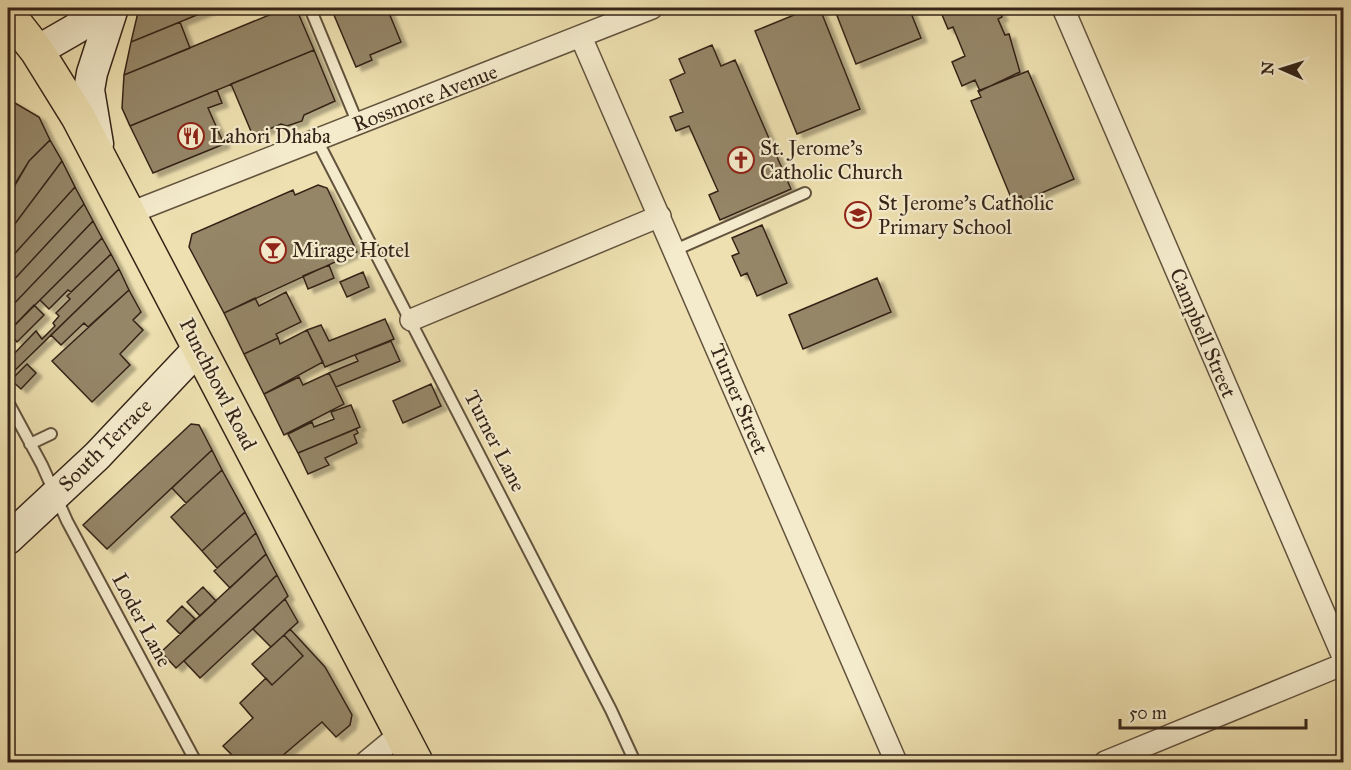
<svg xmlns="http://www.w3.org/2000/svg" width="1351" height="770" font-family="'IM FELL Great Primer',serif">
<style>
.building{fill:#958667;stroke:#352418;stroke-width:1.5;filter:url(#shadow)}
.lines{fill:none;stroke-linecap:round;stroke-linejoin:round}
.lane-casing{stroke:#63533e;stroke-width:14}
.street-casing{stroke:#63533e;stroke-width:24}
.secondary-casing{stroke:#352418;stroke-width:33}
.primary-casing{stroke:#352418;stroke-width:36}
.lane{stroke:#f4ebcc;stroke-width:10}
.street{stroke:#f4ebcc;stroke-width:21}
.secondary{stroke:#f4ebcc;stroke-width:30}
.primary{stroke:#eee0b0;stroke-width:33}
.labels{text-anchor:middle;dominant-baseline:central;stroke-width:4.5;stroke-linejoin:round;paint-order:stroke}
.street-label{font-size:21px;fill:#352418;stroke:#f4ebcc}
.poi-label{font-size:21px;fill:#352418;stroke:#f4ebcc;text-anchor:start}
</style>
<defs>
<filter id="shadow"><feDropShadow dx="6" dy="4" stdDeviation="1.5" flood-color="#0004"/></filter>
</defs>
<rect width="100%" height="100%" fill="#eee0b0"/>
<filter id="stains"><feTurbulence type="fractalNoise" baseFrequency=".00333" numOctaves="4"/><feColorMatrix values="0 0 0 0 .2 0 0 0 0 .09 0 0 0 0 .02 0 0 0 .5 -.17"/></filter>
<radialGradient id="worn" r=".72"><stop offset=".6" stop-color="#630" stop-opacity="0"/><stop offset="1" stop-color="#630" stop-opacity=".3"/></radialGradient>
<path class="building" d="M139,8h75l-83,34z
M286,8h10l18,42 -184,76 -8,-18 2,-33z
M331,8h56l14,34 -31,13 2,5 -16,7z
M811,8l9,1 40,100 -63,25 -42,-103z
M834,8h75l12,30 -65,26z
M946,8h52l4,9 -4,2 7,16 4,-1 11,38 -40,19 -5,-11 -13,6 -10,-24 13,-6 -12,-29 -5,2 -8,-19z
M180,22l10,26 -66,27 7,-33z
M712,45l9,21 14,-6 56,129 -71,31 -11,-25 9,-4 -29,-65 -13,5 -6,-14 13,-5 -13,-32 15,-7 -6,-14z
M314,50l21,51 -31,14 -2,6 -15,5 -6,-2 -28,12 -22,-52z
M1028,71l46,108 -51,22 -2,-5 -9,4 -41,-99 10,-4 -3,-6z
M217,90l5,13 -14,5 16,36 -71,29 -23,-47z
M8,99l31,18 11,23 -21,21 -14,23 -7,-3z
M50,140l12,21 -54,72v-36l21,-36z
M62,161l13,26 -67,74v-28z
M318,185l9,3 30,64 -133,61 -35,-66 3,-13 101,-44 2,5z
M75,187l9,17 -76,82v-25z
M84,204l9,17 -85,89v-24z
M93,221l9,17 -94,94v-22z
M762,225l25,58 -30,13 -10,-23 -6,3 -9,-20 7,-3 -7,-15z
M102,238l9,16 -40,38 -3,-2 -19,19 -9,-9z
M111,254l8,15 -111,108v-17l28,-29 6,8 13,-13 -2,-3 6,-7 -3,-3 14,-14 -3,-3z
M329,265l5,13 -26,11 -5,-13z
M119,269l10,21 -41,37 -4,-4 -23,22 -10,-10z
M363,272l6,15 -22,10 -7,-15z
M877,278l14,34 -88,37 -14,-34z
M129,290l12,22 -8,8 10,10 -23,24 10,11 -38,37 -40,-41z
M286,292l15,30 -25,12 2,4 -34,16 -20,-41 31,-15 4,8z
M34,305l10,10 -27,27 -9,-10z
M385,319l9,20 -69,28 -18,-37 14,-5 8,16z
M307,330l16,32 -59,32 -20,-40 34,-16 2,6z
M391,341l9,20 -64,26 -7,-14 29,-12 -3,-6z
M27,364l9,9 -15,16 -10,-9z
M329,373l15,31 -60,31 -20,-41 35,-17 4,8z
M431,384l10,22 -38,17 -10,-22z
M351,405l9,22 -62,26 -10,-19 24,-12 2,5 20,-8 -3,-7z
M191,424l8,1 13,25 -105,99 -24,-24z
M356,429l2,4 -4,2 3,8 -32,15 4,7 -21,9 -10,-21z
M212,450l10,20 -36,33 -14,-15z
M222,470l23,42 -43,39 -31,-34z
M245,512l11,21 -39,35 -15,-17z
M256,533l10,21 -36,34 -16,-17z
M266,554l11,21 -101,93 -15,-16z
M277,575l11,21 -88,82 -16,-17z
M203,587l13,14 -16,15 -13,-14z
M285,599l13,23 -27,25 -18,-18z
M182,606l13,13 -15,15 -13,-13z
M290,629l35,38 27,48 -2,10 -14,12 -14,-15 -47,40h-36l-16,-16 30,-28 -13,-15 26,-25 6,7 31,-29 -19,-21z
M284,635l19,21 -31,29 -20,-21z"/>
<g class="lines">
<defs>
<path id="lane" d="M310,8l48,116
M317,140l294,570 24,52
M675,250l130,-57
M8,402l34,63 25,56 129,241
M30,444l21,-10"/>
<path id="street" d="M1063,8l281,651
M581,37l315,725
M130,213l522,-205
M411,320l249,-104
M366,762l35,-29
M1105,762l239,-98"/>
<path id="secondary" d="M37,51l40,-23 17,-20
M98,144l-9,-54 3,-17 21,-65
M8,539l89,-83 102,-108"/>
<path id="primary" d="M8,14l29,37 41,66 338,645"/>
</defs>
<use href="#lane" class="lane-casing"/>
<use href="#street" class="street-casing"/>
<use href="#secondary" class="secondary-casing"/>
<use href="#primary" class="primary-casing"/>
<use href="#lane" class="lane"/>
<use href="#street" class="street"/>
<use href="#secondary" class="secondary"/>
<use href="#primary" class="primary"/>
</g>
<defs>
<symbol id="restaurant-ring" viewBox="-11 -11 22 22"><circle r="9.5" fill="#f4ebcc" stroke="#8f2418" stroke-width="1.5"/><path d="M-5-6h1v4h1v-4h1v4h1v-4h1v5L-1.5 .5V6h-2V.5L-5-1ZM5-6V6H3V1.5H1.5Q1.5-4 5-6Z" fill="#8f2418"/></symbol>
<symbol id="church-ring" viewBox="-11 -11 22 22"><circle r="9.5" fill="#f4ebcc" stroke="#8f2418" stroke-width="1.5"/><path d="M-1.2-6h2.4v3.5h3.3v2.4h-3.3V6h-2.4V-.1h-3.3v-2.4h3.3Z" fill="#8f2418"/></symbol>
<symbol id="school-ring" viewBox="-11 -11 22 22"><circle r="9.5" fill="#f4ebcc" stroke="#8f2418" stroke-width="1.5"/><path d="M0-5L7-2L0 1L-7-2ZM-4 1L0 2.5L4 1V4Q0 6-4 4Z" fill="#8f2418"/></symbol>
<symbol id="bar-ring" viewBox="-11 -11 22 22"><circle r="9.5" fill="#f4ebcc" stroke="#8f2418" stroke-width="1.5"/><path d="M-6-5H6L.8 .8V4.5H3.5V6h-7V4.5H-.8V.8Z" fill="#8f2418"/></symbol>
</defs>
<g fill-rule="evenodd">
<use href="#restaurant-ring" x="176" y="121" width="30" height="30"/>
<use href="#church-ring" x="726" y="145" width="30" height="30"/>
<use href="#school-ring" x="843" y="200" width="30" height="30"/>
<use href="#bar-ring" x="258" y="235" width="30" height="30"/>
</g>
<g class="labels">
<g class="street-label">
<text transform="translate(425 98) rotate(-21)">Rossmore Avenue</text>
<text transform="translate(1203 333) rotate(67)">Campbell Street</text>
<text transform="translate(218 384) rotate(63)">Punchbowl Road</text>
<text transform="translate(739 399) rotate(67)">Turner Street</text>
<text transform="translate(495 441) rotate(63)">Turner Lane</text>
<text transform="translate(105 445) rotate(-45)">South Terrace</text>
<text transform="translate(142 620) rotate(62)">Loder Lane</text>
</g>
<g class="poi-label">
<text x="210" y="136">Lahori Dhaba</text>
<text x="760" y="148">St. Jerome's<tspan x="760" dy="24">Catholic Church</tspan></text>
<text x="878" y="203">St Jerome's Catholic<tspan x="878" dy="24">Primary School</tspan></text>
<text x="292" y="250">Mirage Hotel</text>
</g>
</g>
<rect width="1351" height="770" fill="none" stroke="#eee0b0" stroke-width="30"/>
<rect x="9" y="9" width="1333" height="752" fill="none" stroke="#352418" stroke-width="3"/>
<rect x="15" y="15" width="1321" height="740" fill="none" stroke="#352418" stroke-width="1.5"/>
<g transform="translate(1282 69) rotate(273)" stroke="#f4ebcc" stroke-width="4.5" paint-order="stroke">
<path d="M0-4.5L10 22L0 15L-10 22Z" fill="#352418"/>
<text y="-9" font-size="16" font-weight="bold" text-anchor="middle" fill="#352418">N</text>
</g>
<path d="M1120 719v9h186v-9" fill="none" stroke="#352418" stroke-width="3"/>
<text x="1129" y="719" font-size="18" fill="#352418" stroke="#f4ebcc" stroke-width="4.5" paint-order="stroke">50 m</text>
<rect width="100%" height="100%" filter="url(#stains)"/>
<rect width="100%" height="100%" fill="url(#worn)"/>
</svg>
